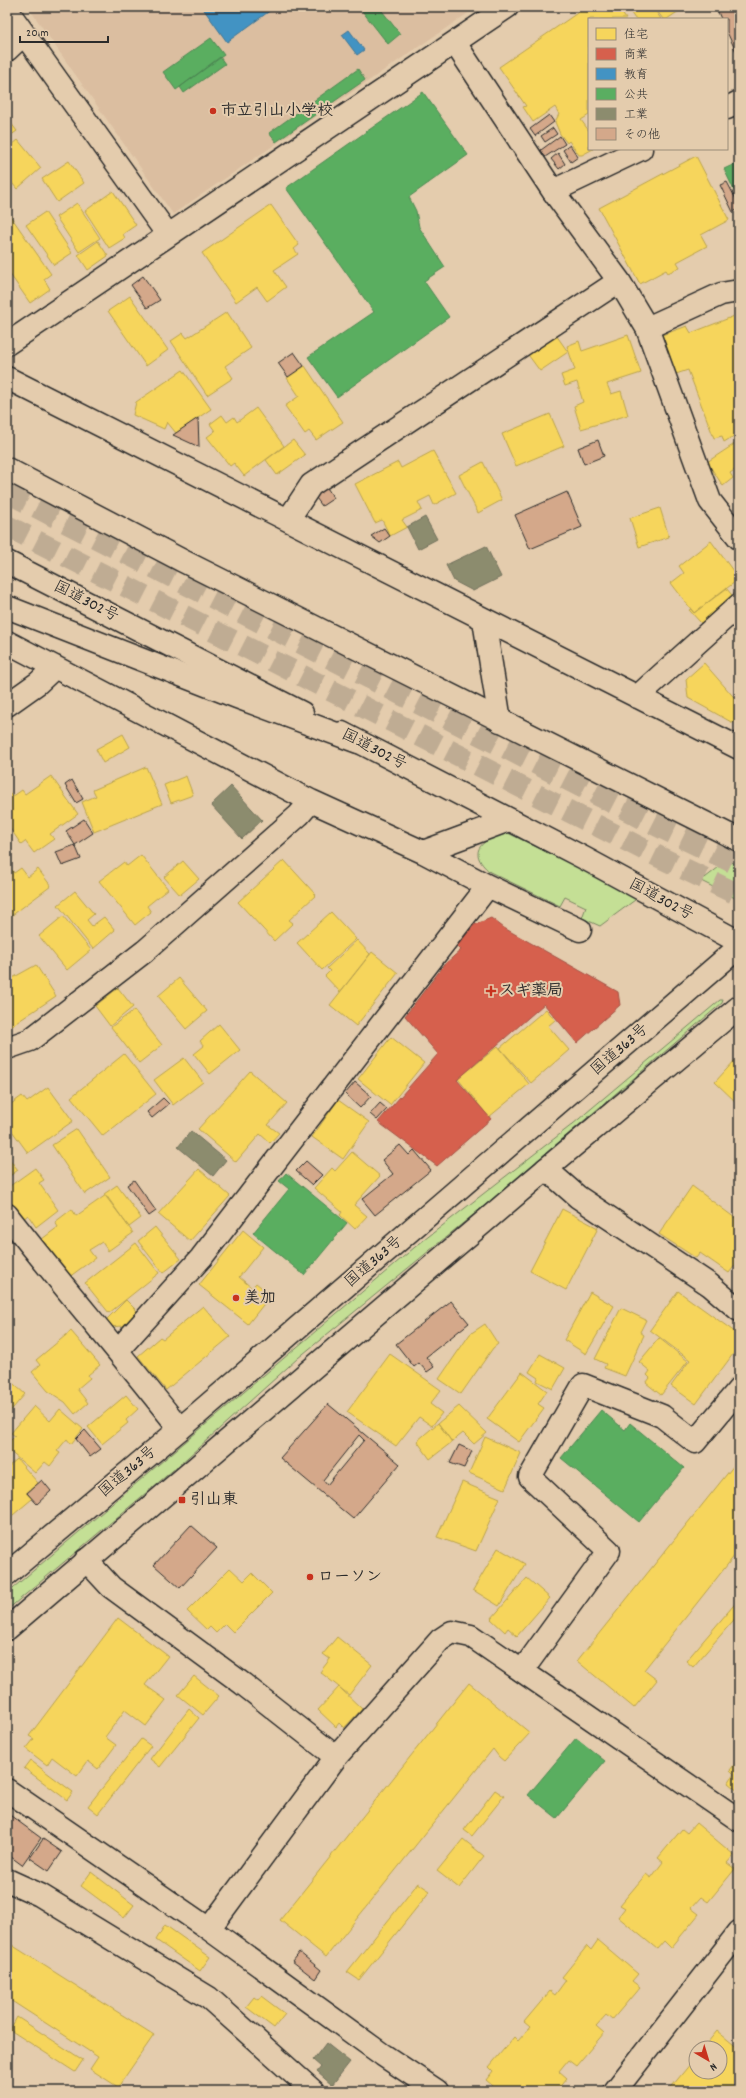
<svg xmlns="http://www.w3.org/2000/svg" width="746" height="2098" font-family="Dekko,'Klee One',sans-serif">
<style>
.built{fill:#dbbea0}
.green{fill:#c4df95;stroke:#788560}
.homes{fill:#f6d55c;stroke:#b9a24d}
.shops{fill:#d6604d;stroke:#a35043}
.schools{fill:#4393c3;stroke:#3c7495}
.public{fill:#5aae61;stroke:#4c8751}
.industry{fill:#8c8c6e;stroke:#6f6f5a}
.building{fill:#d4a88a;stroke:#2b2b2b;fill-rule:evenodd}
.lines{fill:none;stroke-linecap:round;stroke-linejoin:round}
.motorway-tunnel{stroke:#bfac93;stroke-width:22;stroke-dasharray:22 11;stroke-linecap:butt}
.minor-casing{stroke:#2b2b2b;stroke-width:25}
.trunk-casing{stroke:#2b2b2b;stroke-width:25}
.motorway-casing{stroke:#2b2b2b;stroke-width:25}
.minor{stroke:#e4ccad;stroke-width:22}
.trunk{stroke:#e4ccad;stroke-width:22}
.motorway{stroke:#e4ccad;stroke-width:22}
.poi-dot{fill:#c8321e;stroke:#e4ccad;stroke-width:1.5}
.labels{text-anchor:middle;dominant-baseline:central;stroke-width:4;stroke-linejoin:round;paint-order:stroke}
.poi-label{font-size:16px;font-weight:bold;fill:#2b2b2b;stroke:#e4ccad;text-anchor:start}
.street-label{font-size:16px;fill:#2b2b2b;stroke:#e4ccad}
</style>
<rect width="100%" height="100%" fill="#e4ccad"/>
<filter id="ink" filterUnits="userSpaceOnUse"><feTurbulence type="fractalNoise" baseFrequency=".025" numOctaves="2"/><feDisplacementMap in="SourceGraphic" scale="8" xChannelSelector="R" yChannelSelector="G"/><feConvolveMatrix kernelMatrix="1 2 1 2 8 2 1 2 1" color-interpolation-filters="sRGB"/></filter>
<g filter="url(#ink)">
<path class="built" d="M28,7h449l-304,207z"/>
<path class="green" d="M508,833l131,64 -39,29 -18,-8 4,-11 -21,-10 -5,9 -70,-34c-26,-22 -5,-34 18,-39z
M728,860l11,6v34l-38,-19z
M720,1000h3l-1,3 -238,203 -186,152 -120,108 -171,144v-17l408,-346 158,-123z"/>
<path class="homes" d="M586,7h32l8,12h-37v96l-8,5 8,11v18h4l-11,6h-3l-10,-14 -2,2 -7,-9 -5,-12 4,-8 -4,-7 -22,15 -10,-15 3,-1 -27,-39z
M627,7h26l8,12h-26z
M654,7h27l1,2 -15,10h-4z
M7,118l10,13 -10,7z
M18,140l23,28 -24,21 -10,-12v-28z
M696,156l33,64 -28,15 6,11 -30,16 3,5 -12,6 -2,-3 -26,14 -41,-76z
M69,161l15,22 -27,19 -15,-23z
M113,191l23,34 -13,9 2,4 -16,10 -24,-37z
M77,203l23,35 -21,14 -23,-35z
M271,205l28,40 -5,4 4,5 -24,16 12,17 -19,14 -10,-14 -21,15 -34,-49z
M7,211l44,63 -7,5 6,10 -20,14 -23,-33z
M45,212l27,41 -18,12 -28,-40z
M98,241l10,15 -20,14 -10,-15z
M130,296l38,54 -22,16 -38,-55z
M227,312l24,36 -26,18 8,12 -26,17 -36,-54 12,-8 4,5z
M737,315l2,8v44l-2,1 2,7v58l-15,9 -2,-6 -8,2 -26,-68 -12,4 -14,-39 25,-9 4,7z
M554,332l14,20 -28,19 -14,-19z
M628,335l13,38 -34,11 4,10 10,-3 7,24 -47,14 -7,-23 9,-4 -6,-20 -12,4 -4,-11 14,-5 -8,-24 12,-5 3,10z
M305,366l38,56 -27,18 -7,-9 -4,3 -20,-28 14,-10 -12,-18z
M183,370l28,39 -35,24 -9,-11 -3,7 -31,-14 3,-13z
M256,408l28,38 -40,30 -10,-13 -4,3 -23,-29 8,-6 -5,-7 12,-9 5,7 7,-5 3,5z
M550,414l14,32 -48,20 -14,-32z
M293,440l12,15 -28,20 -11,-15z
M739,441v26l-9,6 3,5 -10,8 -16,-24z
M433,451l23,42 -22,12 -4,-9 -12,6 4,8 -20,10 5,7 -17,9 -8,-16 -7,3 -20,-39 43,-22 3,6z
M483,462l19,38 -24,13 -19,-38z
M660,508l9,29 -30,10 -9,-29z
M711,541l28,38 -45,34 -23,-30 13,-10 -5,-7z
M726,588l6,7 -31,28 -12,-13 2,-1 3,4z
M704,663l35,40v19l-2,-2 -4,3 -45,-25 -2,-19z
M123,734l7,13 -27,16 -7,-14z
M146,767l16,37 -68,28 -12,-30 14,-6 -3,-6z
M51,776l27,38 -28,20 4,5 -20,14 -9,-12 -4,3 -14,-20v-32l1,-1 4,6 10,-7 3,4z
M186,776l7,19 -22,8 -7,-18z
M141,855l27,34 -21,17 4,6 -16,13 -36,-44 25,-19 3,4z
M284,860l32,35 -27,25 4,3 -19,18 -36,-39z
M183,861l16,18 -19,16 -16,-18z
M21,868l7,9 10,-8 13,17 -40,30 -4,-5v-37l5,-4 2,3z
M75,891l19,23 -7,6 5,6 12,-9 11,13 -22,19 -35,-44z
M331,912l25,27 -34,31 -25,-27z
M63,916l28,34 -24,20 -28,-34z
M357,940l13,14 -30,38 -15,-16 5,-5 -3,-3z
M372,952l26,21 -42,53 -26,-21z
M36,965l20,31 -49,33v-48z
M179,978l28,33 -21,18 -28,-33z
M118,988l15,19 -23,19 -15,-20z
M546,1009l9,11 -7,6 21,24 -38,33 -31,-35z
M134,1010l28,35 -23,18 -28,-36z
M219,1024l21,26 -30,24 -16,-20 10,-8 -4,-5z
M391,1037l33,26 -34,42 -32,-26z
M498,1046l31,38 -40,33 -31,-38z
M124,1054l32,40 -53,42 -32,-39z
M184,1058l19,24 -30,23 -19,-25z
M737,1058l2,2v45l-24,-23z
M250,1071l37,32 -19,22 11,8 -9,10 -10,-9 -24,28 -38,-33z
M48,1087l25,34 -45,32 -21,-29v-17l15,-11 5,6z
M338,1100l31,22 -26,37 -31,-22z
M77,1129l33,48 -25,17 -33,-49z
M352,1152l28,24 -26,29 13,11 -12,13 -15,-14 2,-3 -28,-24 18,-20 3,3z
M7,1156l11,14 -11,8z
M35,1168l9,12 -5,3 19,27 -22,17 -8,-12 -6,5 -15,-14v-18z
M199,1169l31,27 -40,45 -32,-27z
M117,1185l24,33 -12,9 -25,-33z
M692,1186l47,35v39l-10,13 -29,-20 -4,5 -37,-24z
M106,1195l27,38 -25,18 -6,-9 -13,8 6,8 -30,22 -27,-38 20,-15 -3,-5 17,-13 4,7z
M562,1209l36,19 -32,62 -36,-19z
M155,1227l26,32 -18,14 -25,-32z
M243,1230l20,17 -24,30 13,11 4,-5 15,12 -23,29 -49,-39z
M136,1243l23,30 -50,40 -24,-30z
M678,1291l61,44v11l-43,58 -25,-18 19,-26 -40,-30z
M590,1292l24,14 -28,48 -22,-14z
M126,1300l11,11 -14,15 -14,1 -5,-5z
M203,1306l27,31 -64,53 -28,-34 22,-19 3,2z
M621,1308l25,12 -6,12 4,3 -19,41 -21,-8 2,-4 -11,-5z
M485,1324l13,20 -5,4 -32,46 -22,-15 31,-45z
M71,1331l29,34 -12,10 2,3 -13,11 11,14 -13,11 -10,-12 -17,-11 -16,-19 8,-7 -4,-5z
M659,1338l29,23 -27,34 -15,-12 4,-5 -3,-3 3,-4 -11,-9z
M390,1354l51,36 -11,14 12,9 -10,13 -13,-9 -23,29 -49,-34z
M540,1354l25,14 -12,21 -16,-8 1,-3 -9,-6z
M522,1372l25,19 -9,13 6,4 -25,34 -32,-23z
M7,1378l18,16 -18,21z
M126,1395l12,14 -12,11 2,3 -26,21 -14,-17z
M34,1406l16,15 10,-12 23,20 -12,15 -4,-5 -10,12 3,2 -10,13 -5,-4 -10,11 -28,-24v-5l8,-8 -4,-3z
M459,1406l28,27 -13,11 -11,-11 -11,9 -14,-19z
M438,1423l14,19 -22,17 -13,-18z
M485,1437l36,16 -16,36 -36,-16z
M17,1459l21,24 -12,10 6,6 -25,21 3,3 -3,2v-57z
M739,1459v91l-95,120 13,10 -23,28 -57,-47z
M462,1482l38,16 -24,53 -39,-14z
M498,1548l27,16 -26,42 -26,-16z
M230,1568l14,13 8,-8 20,20 -39,39 -8,-8 -9,9 -6,-6 -3,3 -20,-19z
M527,1578l23,20 -33,38 -9,-8 -3,4 -14,-13z
M739,1599v15l-46,53 -7,-6z
M118,1618l50,38 -23,29 21,15 -20,26 -21,-16 -20,27 11,8 -18,24 -10,-8 -11,15 -25,-19 -5,8 -21,-16 8,-10 -5,-3z
M337,1637l35,28 -23,30 -29,-23 10,-13 -7,-5z
M194,1676l25,20 -16,19 -25,-20z
M469,1683l61,50 -26,28 -5,-4 -6,-8 -167,208 -46,-37z
M339,1687l23,22 -18,19 -5,-5 -3,4 -18,-17z
M189,1709l10,9 -39,49 -10,-8z
M141,1739l10,7 -53,68 -10,-8z
M739,1759v33l-11,-9 6,-9 -4,-4z
M30,1760l43,32 -6,8 -43,-32z
M495,1790l9,6 -32,40 -8,-6z
M696,1823l38,32 -7,8 8,6 -27,33 -7,-5 -10,11 8,6 -28,34 -7,-7 -7,8 -39,-32 7,-9 -5,-3 26,-31 5,4 12,-16 -5,-4 24,-29 5,4z
M463,1839l21,17 -25,32 -22,-17z
M91,1872l43,33 -10,13 -43,-32z
M418,1883l12,8 -71,89 -12,-8z
M165,1925l45,32 -10,14 -44,-31z
M598,1940l40,34 -6,7 8,6 -28,33 -6,-5 -10,11 8,7 -28,33 -8,-6 -9,11 8,7 -11,13h-57l-13,-11 7,-9 -4,-4 25,-30 4,4 12,-14 -6,-5 26,-31 5,4 11,-15 -4,-3 25,-31 4,4z
M7,1942l147,93 -36,52 -28,-18 8,-12 -91,-59z
M261,1996l24,18 -11,14 -28,-21 8,-10 4,3z
M17,2017l66,43 -8,12 -65,-42z
M717,2031l22,18v42h-71l28,-34v15h24v-24h-17z
M388,2086l7,5h-11z"/>
<path class="shops" d="M491,918l13,10 114,64 2,13 -43,38 -33,-39 -87,76 34,39 -54,47 -59,-44 60,-68 -33,-38 40,-52 16,-14 -4,-4 17,-21z"/>
<path class="schools" d="M202,7h73l-48,35z
M349,30l15,20 -7,5 -15,-20z"/>
<path class="public" d="M359,7h20l21,27 -12,10z
M211,38l13,17 -48,35 -13,-18z
M220,57l5,7 -41,29 -4,-6z
M358,69l7,11 -89,62 -7,-9z
M423,92l45,63 -59,42 7,14 3,16 26,40 -21,14 25,36 -112,80 -29,-40 66,-45 -88,-124z
M739,162v39l-15,-32z
M286,1173l61,50 -43,52 -51,-42 36,-44 -10,-8z
M601,1410l24,20 5,-7 54,45 -45,54 -78,-64z
M576,1738l29,23 -48,57 -29,-23z"/>
<path class="industry" d="M425,517l12,22 -19,10 -11,-22z
M486,546l15,31 -28,14 -19,-10 -8,-16z
M231,786l31,34 -20,19 -31,-34z
M191,1131l35,29 -13,16 -35,-29z
M326,2043l24,19 -18,23 -15,-13 4,-5 -8,-7z"/>
<path class="building" d="M716,7h23v51l-12,-26v-13h-6z
M549,115l5,7 -19,14 -5,-7z
M553,128l4,6 -12,8 -4,-6z
M560,136l5,8 -20,13 -4,-7z
M570,145l8,12 -7,5 -8,-12z
M558,153l7,11 -6,5 -8,-10z
M727,182l12,23v4l-6,3 -13,-27z
M143,276l17,24 -13,8 -16,-23z
M294,352l10,14 -16,11 -10,-14z
M198,418l1,29 -26,-12z
M598,440l6,16 -20,8 -6,-16z
M323,482l11,16 -12,8 -11,-15z
M567,492l15,35 -52,22 -15,-34z
M384,528l6,8 -10,7 -9,-7z
M72,780l11,19 -7,4 -11,-18z
M84,819l9,14 -18,12 -9,-14z
M75,845l6,14 -19,7 -6,-14z
M355,1082l16,14 -11,12 -15,-14z
M163,1098l6,6 -17,14 -5,-6z
M380,1103l7,6 -10,11 -7,-6z
M400,1145l9,10 5,-5 17,20 -56,45 -13,-16 31,-25 -11,-14z
M306,1161l16,14 -10,10 -16,-14z
M134,1180l22,31 -7,5 -22,-31z
M451,1301l18,22 -43,34 8,10 -7,5 -8,-9 -5,4 -18,-23z
M328,1404l72,60 -47,55 -73,-61zM359,1435l5,5 -37,45 -4,-5z
M85,1430l16,19 -11,8 -14,-18z
M459,1445l13,6 -8,17 -14,-5z
M42,1480l9,11 -14,13 -10,-11z
M191,1525l26,23 -37,40 -26,-23z
M7,1813l34,25 -19,27 -15,-11z
M43,1839l19,13 -13,19 -19,-13z
M299,1952l22,18 -6,9 -23,-18z"/>
<g class="lines">
<path class="motorway-tunnel" d="M7,492l655,336 77,37
M7,526l644,327 88,42"/>
<defs>
<path id="minor" d="M7,10l161,225
M455,43l98,148 66,90 28,47 63,173 29,37
M7,50l17,-16
M727,108l12,-6
M553,191l88,-42
M647,328l74,-34 18,-3
M7,344l500,-337
M7,378l732,370
M288,520l23,-35 308,-204
M484,620l16,101
M7,642l304,159 112,51 65,34 92,44
M637,697l102,-92
M7,705l31,-22 17,-16
M423,852l86,-32
M7,1048l23,-8 115,-89 154,-136 12,-14
M546,1169l32,28 132,88 29,25
M7,1215c56,72 116,141 173,214
M118,1350l83,-92 287,-372
M86,1560l25,27 132,97 93,73
M522,1671l87,-120 -79,-74 53,-92 79,31 33,26 44,-53
M7,1790l202,139 174,126 54,36
M7,1880l33,15 169,103 104,93
M209,1929l127,-172 104,-117 12,-8 19,4 268,184
M615,2091l124,-159"/>
<path id="trunk" d="M7,469l176,92 556,279
M7,562l295,151
M342,733l242,125 155,84
M7,1574l173,-145 559,-482
M7,1629l539,-460 193,-162"/>
<path id="motorway" d="M7,607l230,90 121,45"/>
</defs>
<use href="#minor" class="minor-casing"/>
<use href="#trunk" class="trunk-casing"/>
<use href="#motorway" class="motorway-casing"/>
<use href="#minor" class="minor"/>
<use href="#trunk" class="trunk"/>
<use href="#motorway" class="motorway"/>
</g>
</g>
<g class="poi-dot">
<circle cx="213" cy="111" r="4"/>
<path d="M489 985h4v4h4v4h-4v4h-4v-4h-4v-4h4z"/>
<circle cx="236" cy="1298" r="4"/>
<rect x="178" y="1496" width="8" height="8" rx="2"/>
<circle cx="310" cy="1577" r="4"/>
</g>
<g class="labels">
<g class="poi-label">
<text x="221" y="111">市立引山小学校</text>
<text x="499" y="991">スギ薬局</text>
<text x="244" y="1298">美加</text>
<text x="190" y="1500">引山東</text>
<text x="318" y="1577">ローソン</text>
</g>
<g class="street-label">
<text transform="translate(86 602) rotate(27)">国道302号</text>
<text transform="translate(374 750) rotate(27)">国道302号</text>
<text transform="translate(661 900) rotate(28)">国道302号</text>
<text transform="translate(620 1050) rotate(-41)">国道363号</text>
<text transform="translate(374 1262) rotate(-41)">国道363号</text>
<text transform="translate(128 1472) rotate(-40)">国道363号</text>
</g>
</g>
<rect width="746" height="2098" fill="none" stroke="#e4ccad" stroke-width="24"/>
<rect x="12" y="12" width="722" height="2074" fill="none" stroke="#2b2b2b" stroke-width="1.5" filter="url(#ink)"/>
<rect x="588" y="18" width="140" height="132" fill="#e4ccad" stroke="#9a8c79"/>
<rect x="596" y="28" width="20" height="12" fill="#f6d55c" stroke="#9a8c79"/>
<text x="624" y="38" font-size="12" fill="#2b2b2b">住宅</text>
<rect x="596" y="48" width="20" height="12" fill="#d6604d" stroke="#9a8c79"/>
<text x="624" y="58" font-size="12" fill="#2b2b2b">商業</text>
<rect x="596" y="68" width="20" height="12" fill="#4393c3" stroke="#9a8c79"/>
<text x="624" y="78" font-size="12" fill="#2b2b2b">教育</text>
<rect x="596" y="88" width="20" height="12" fill="#5aae61" stroke="#9a8c79"/>
<text x="624" y="98" font-size="12" fill="#2b2b2b">公共</text>
<rect x="596" y="108" width="20" height="12" fill="#8c8c6e" stroke="#9a8c79"/>
<text x="624" y="118" font-size="12" fill="#2b2b2b">工業</text>
<rect x="596" y="128" width="20" height="12" fill="#d4a88a" stroke="#9a8c79"/>
<text x="624" y="138" font-size="12" fill="#2b2b2b">その他</text>
<g transform="translate(708 2060) rotate(142)"><circle r="19" fill="#e4ccad" stroke="#9a8c79"/>
<path d="M0-3L7 15L0 10L-7 15Z" fill="#c8321e"/>
<text y="-6" font-size="11" font-weight="bold" text-anchor="middle" fill="#2b2b2b">N</text>
</g>
<path d="M20 36v6h88v-6" fill="none" stroke="#2b2b2b" stroke-width="2"/>
<text x="26" y="36" font-size="12" fill="#2b2b2b" stroke="#e4ccad" stroke-width="3" paint-order="stroke">20 m</text>
</svg>
